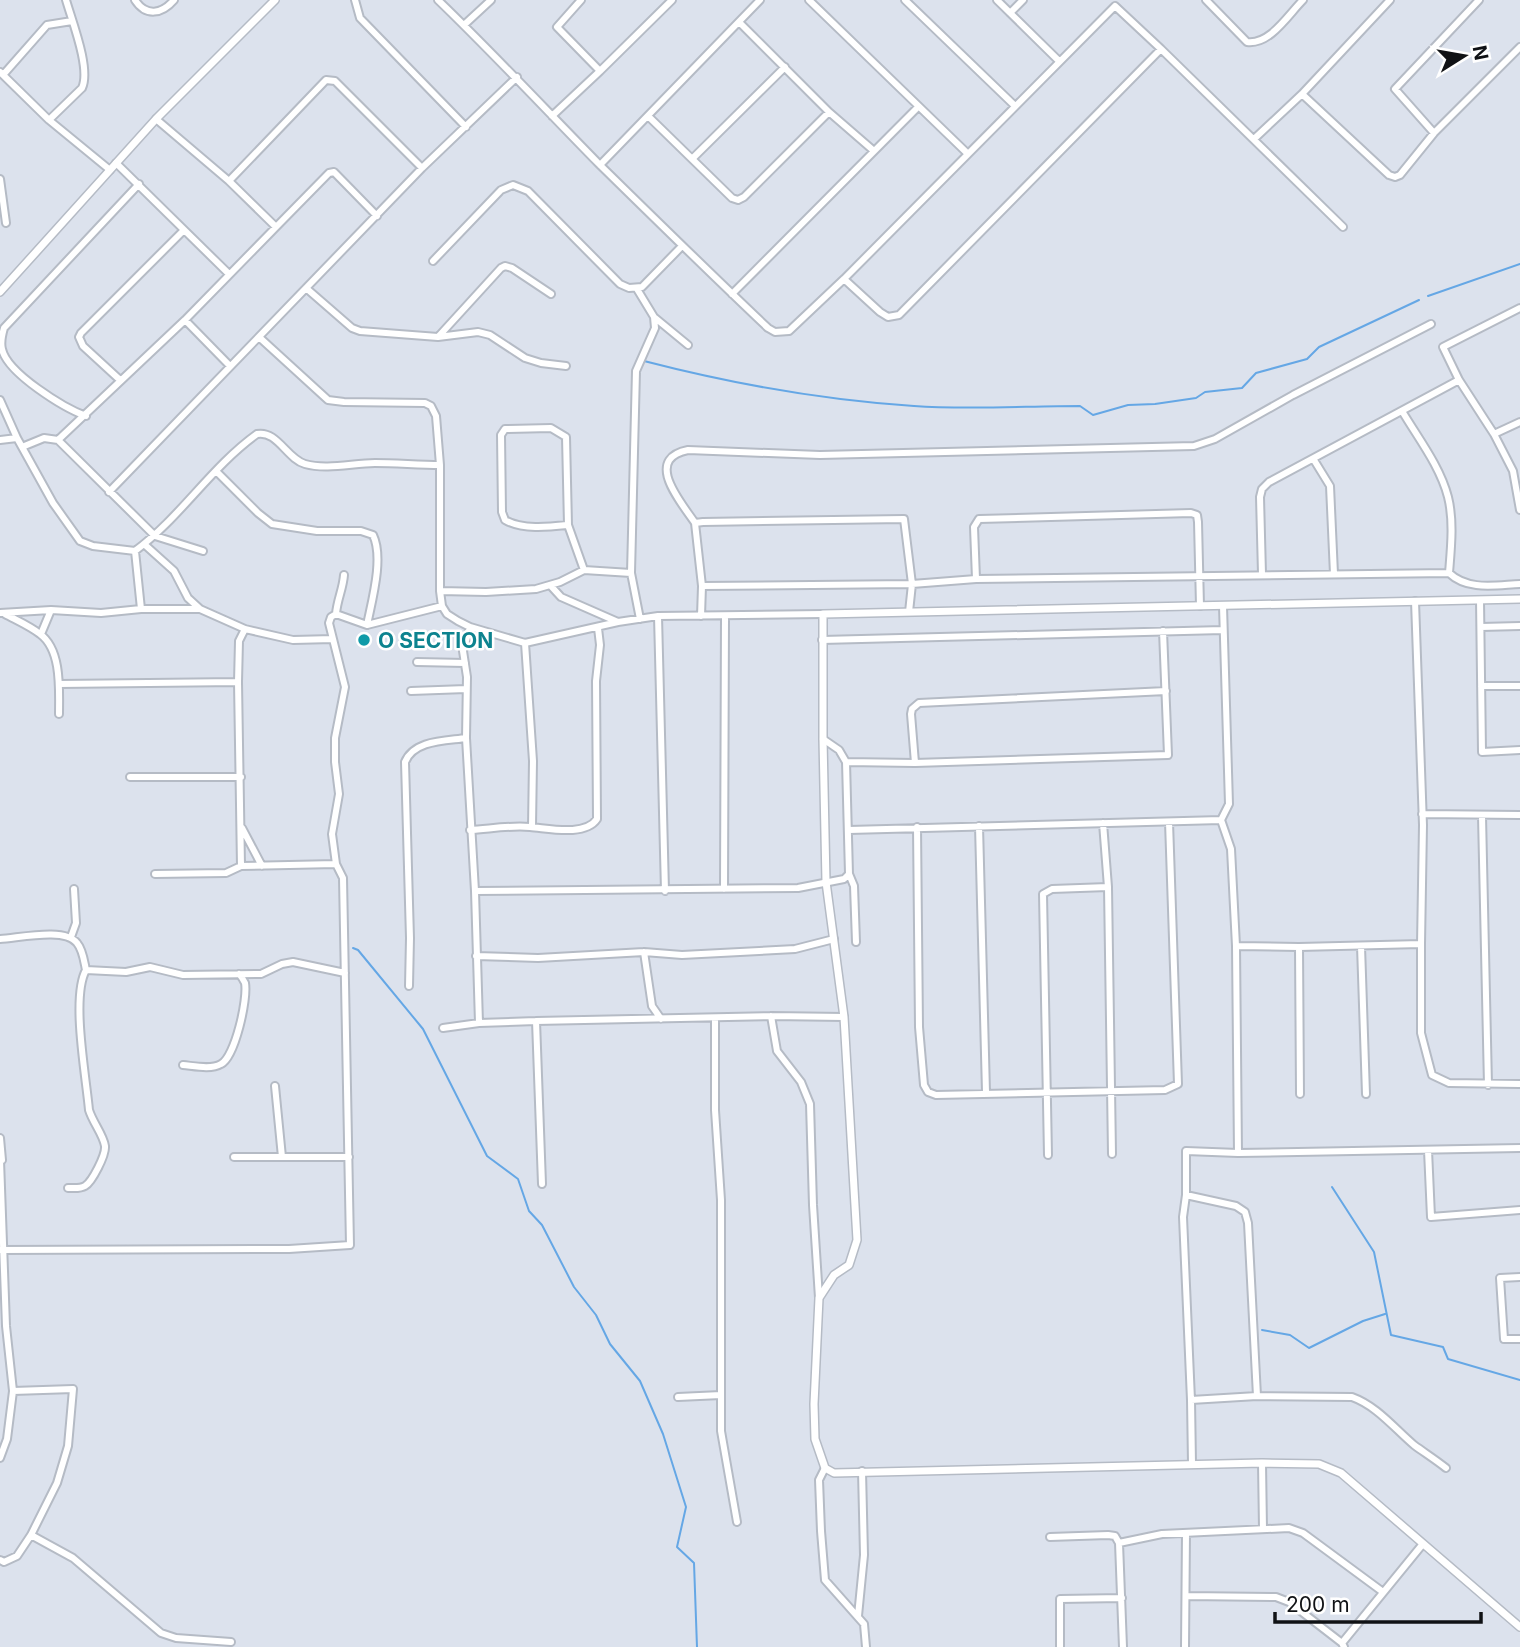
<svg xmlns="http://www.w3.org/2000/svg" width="1520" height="1647" font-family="Inter,sans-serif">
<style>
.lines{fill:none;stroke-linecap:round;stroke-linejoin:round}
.stream{stroke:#65a7e5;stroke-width:2}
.minor-casing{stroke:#b5bbc5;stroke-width:10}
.tertiary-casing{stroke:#b5bbc5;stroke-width:10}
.minor{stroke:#fff;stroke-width:6}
.tertiary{stroke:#fff;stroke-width:7}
.culture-dot{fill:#0f9aa8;stroke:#fff;stroke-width:2.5}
.labels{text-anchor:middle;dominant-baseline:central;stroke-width:5;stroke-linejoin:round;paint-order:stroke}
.culture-label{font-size:21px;font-weight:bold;fill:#0d838f;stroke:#fff;text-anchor:start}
</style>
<rect width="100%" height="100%" fill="#dce2ed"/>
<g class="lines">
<path class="stream" d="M1428,296l92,-32
M644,361c89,23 178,39 270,45 53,4 113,0 166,0l13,9 35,-10 27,-1 41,-6 9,-6 37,-4 14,-15 51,-14 12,-12 100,-47
M353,948l5,2 65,79 64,127 31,23 11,32 13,14 32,62 22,28 14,29 30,37 23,53 23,73 -9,40 17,16 3,84
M1332,1187l42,65 17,83 52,12 5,12 72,21
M1262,1330l28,5 19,13 54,-27 22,-7"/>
<defs>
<path id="minor" d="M135,0c11,17 27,14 39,0
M355,0l5,18 106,109
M438,0c55,53 107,109 161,164 56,55 112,110 169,164l7,4 14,-1 55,-52 271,-273 46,43 -262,266 -11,2 -8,-5 -36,-33
M581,0l-24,27 43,44 72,-71
M809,0l158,153
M905,0l109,105
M997,0l62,61
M1206,0l41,42c23,3 41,-27 56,-42
M1010,13l13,-13
M739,22l90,90 45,39
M464,25l27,-25
M1161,49l182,178
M0,72l49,48 61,50
M3,75l44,-50 25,-4
M1302,94l87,81 6,2 5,-2 34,-42 -39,-44 84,-89
M552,116l48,-45
M648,116l84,82 6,2 6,-3 85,-85
M49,120l33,-32c9,-19 -10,-67 -16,-88
M1434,133l86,-86
M1254,139l48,-45 88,-94
M692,159l93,-92
M116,163l113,111
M600,165l160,-165
M0,179l6,44
M229,181l97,-101 9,1 87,87
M276,227l53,-54 5,-1 43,44
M433,261l68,-71 12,-5 15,6 92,93 9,4 13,-1 40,-41
M306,288l46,40 8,3 78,6 63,-69 4,-2 7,2 39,26
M732,294l185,-186
M1520,308l-77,39 16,33 35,54 19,37 7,39
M654,317l34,28
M185,320l45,46
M259,337l69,63 16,2 81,1 6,3 5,10 4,49v126l2,15 5,8 11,7 12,6 55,16 93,-21 40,-6 165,-2
M438,337l40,-5 12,3 35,23 16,5 25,3
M120,380l-37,-34 -4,-9 2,-4 103,-103
M0,400l17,38 36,65 27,38 13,5 42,5c46,-34 76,-84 122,-117 20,-4 30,25 48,30 22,6 48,-1 70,-1 22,0 43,2 65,2
M1402,411c16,27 38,55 46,86 6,24 3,51 1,76
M86,416c-22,-8 -79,-43 -84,-67 -2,-7 0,-14 2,-21l135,-144
M1494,434l26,-12
M0,440l17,-2
M58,440l127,-120 91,-93 -47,-46 -73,-62
M22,447l22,-9 14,2 97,96 48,15
M1314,460l16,26 4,88
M216,471l42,42 14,11 45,7h44l12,4c11,23 -1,65 -6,90
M109,492l313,-324 95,-91
M695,523c-14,-21 -52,-64 -7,-73l132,5 374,-9 21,-7 78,-44 138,-71
M568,525c-19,2 -46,5 -63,-5l-3,-8 -1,-77 4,-6 46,-1 15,9 2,88 16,45
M144,544l30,27 14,27 12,11
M135,551l6,58
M631,573l5,-202 19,-43 -1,-11 -17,-28
M1262,574l-2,-77 2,-8 7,-7 190,-102
M976,579l-2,-52 5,-8 212,-6 6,2 1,7 2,84
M550,585l11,12 57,25
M702,586l210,-2 64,-5 473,-6c19,18 47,12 71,11
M440,591l46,1 50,-3 24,-7 24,-12 47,3 9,46
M1480,600l2,152 38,-2
M1415,601l8,224 -2,119
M0,613l51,-3 50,3 40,-4h59l45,20 48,11 40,-1
M5,614c11,6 25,12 35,20 22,16 19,56 19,80
M336,614c1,-14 7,-25 8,-39
M658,616l7,275
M701,616l1,-30 -7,-63 8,-1 201,-3 8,65 -3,28
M470,627l-7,24 4,26 -1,61 9,153 4,132 57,-2
M1481,627l39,-1
M245,629l-6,12 -1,41 3,184 95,-2
M41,634l10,-24
M822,640l401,-10
M525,643l8,118 -1,66
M417,662l48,1
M59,684l179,-2
M1481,686h39
M411,691l55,-2
M846,762l69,1 253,-8 -5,-124
M915,763l-4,-49 1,-5 7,-6 247,-12
M130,777h111
M1422,814l98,1
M1482,816l6,269
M1221,820l8,-16 -6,-198
M1103,823l5,64 4,267
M979,826l7,266
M917,827l2,200 5,58 4,7 8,3 229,-5 13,-6 -9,-262
M242,828l20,38
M470,830c19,-1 41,-5 60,-3 17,1 55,10 67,-8l-1,-138 4,-36 -2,-17
M849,830l372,-10 10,29 5,97 2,207
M155,874l71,-1 15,-7
M849,874l5,12 2,56
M724,889l1,-273
M475,891l323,-3 46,-9 5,-5 -3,-112 -7,-12 -16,-11
M71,937l5,-14 -2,-34
M0,939c19,-1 65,-12 77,4 6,7 7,18 9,27
M1236,946l63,1 122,-3v89l11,42 17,8 71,1
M1361,946l5,148
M1299,947l1,147
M644,952l8,54 9,13
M476,956l62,2 106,-6 38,3 113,-6 39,-10
M409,986l1,-48 -5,-176c9,-22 40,-21 61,-24
M771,1016l6,35 24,31 9,22 3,101 6,93
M715,1018v92l6,90v231l16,91
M443,1028l36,-5
M183,1065c11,1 28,5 38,-1 14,-7 27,-65 24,-81 -1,-2 -4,-7 -6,-9
M275,1086l7,71
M0,1138l2,22
M1428,1150l3,67 89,-7
M1048,1155l-5,-261 9,-5 56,-2
M234,1157h115
M0,1160l6,166 7,65 -6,48 -7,19
M542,1184l-6,-163 235,-5 73,1
M68,1188c6,0 12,1 17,-2 7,-4 21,-31 20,-40 -2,-12 -12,-23 -16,-36 -3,-34 -18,-113 -3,-140l40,2 24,-5 33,8 78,-1 21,-10 11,-2 52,11
M1186,1195l50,11 9,6 3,11 9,173
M0,1250l289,-1 61,-4 -7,-367 -7,-14 -4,-30 7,-40 -4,-32v-24l10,-51 -16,-64 2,-6 5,-3 31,11 75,-19
M1520,1277l-20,1 4,61h16
M678,1397l43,-2
M1191,1400l66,-4 95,1c25,9 42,31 62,48 11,8 22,15 32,23
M1262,1463l1,66
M1192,1464l-1,-64 -8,-183 3,-22v-44l52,2 282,-5
M825,1468l-6,12 2,51 4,49 39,44 2,23
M31,1535l42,23 88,75 15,5 55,4
M1050,1537l58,-2 7,1 4,7 43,-9 127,-6 14,5 80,59
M1119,1543l4,104
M0,1560l4,2 13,-6 14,-21 26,-52 11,-37 5,-57 -60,2
M1186,1596l90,1 13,5 53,41
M858,1616l6,-61 -2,-84
M1060,1647v-48l62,-1
M1185,1647l1,-114
M1344,1647l-2,-4 80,-98"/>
<path id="tertiary" d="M0,292l156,-173 119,-119
M1520,599l-697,15v125l3,143 18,135 13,223 -8,25 -15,10 -15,23 -5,106 1,35 10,29 9,5 428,-10 57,1 22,9 179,154"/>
</defs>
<use href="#minor" class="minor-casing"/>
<use href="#tertiary" class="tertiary-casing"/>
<use href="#minor" class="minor"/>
<use href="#tertiary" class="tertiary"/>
</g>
<circle class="culture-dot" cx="364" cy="640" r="7"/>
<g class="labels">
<g class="culture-label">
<text x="378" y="640">O SECTION</text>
</g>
</g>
<g transform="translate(1464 56) rotate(79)" stroke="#ffffff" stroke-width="5" paint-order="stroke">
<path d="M0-5L12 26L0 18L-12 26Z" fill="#101215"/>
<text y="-10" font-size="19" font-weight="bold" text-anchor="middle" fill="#101215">N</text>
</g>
<path d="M1275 1612v10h206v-10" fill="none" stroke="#101215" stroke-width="3.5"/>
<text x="1286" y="1612" font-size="21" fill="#101215" stroke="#ffffff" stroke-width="5" paint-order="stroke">200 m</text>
</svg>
